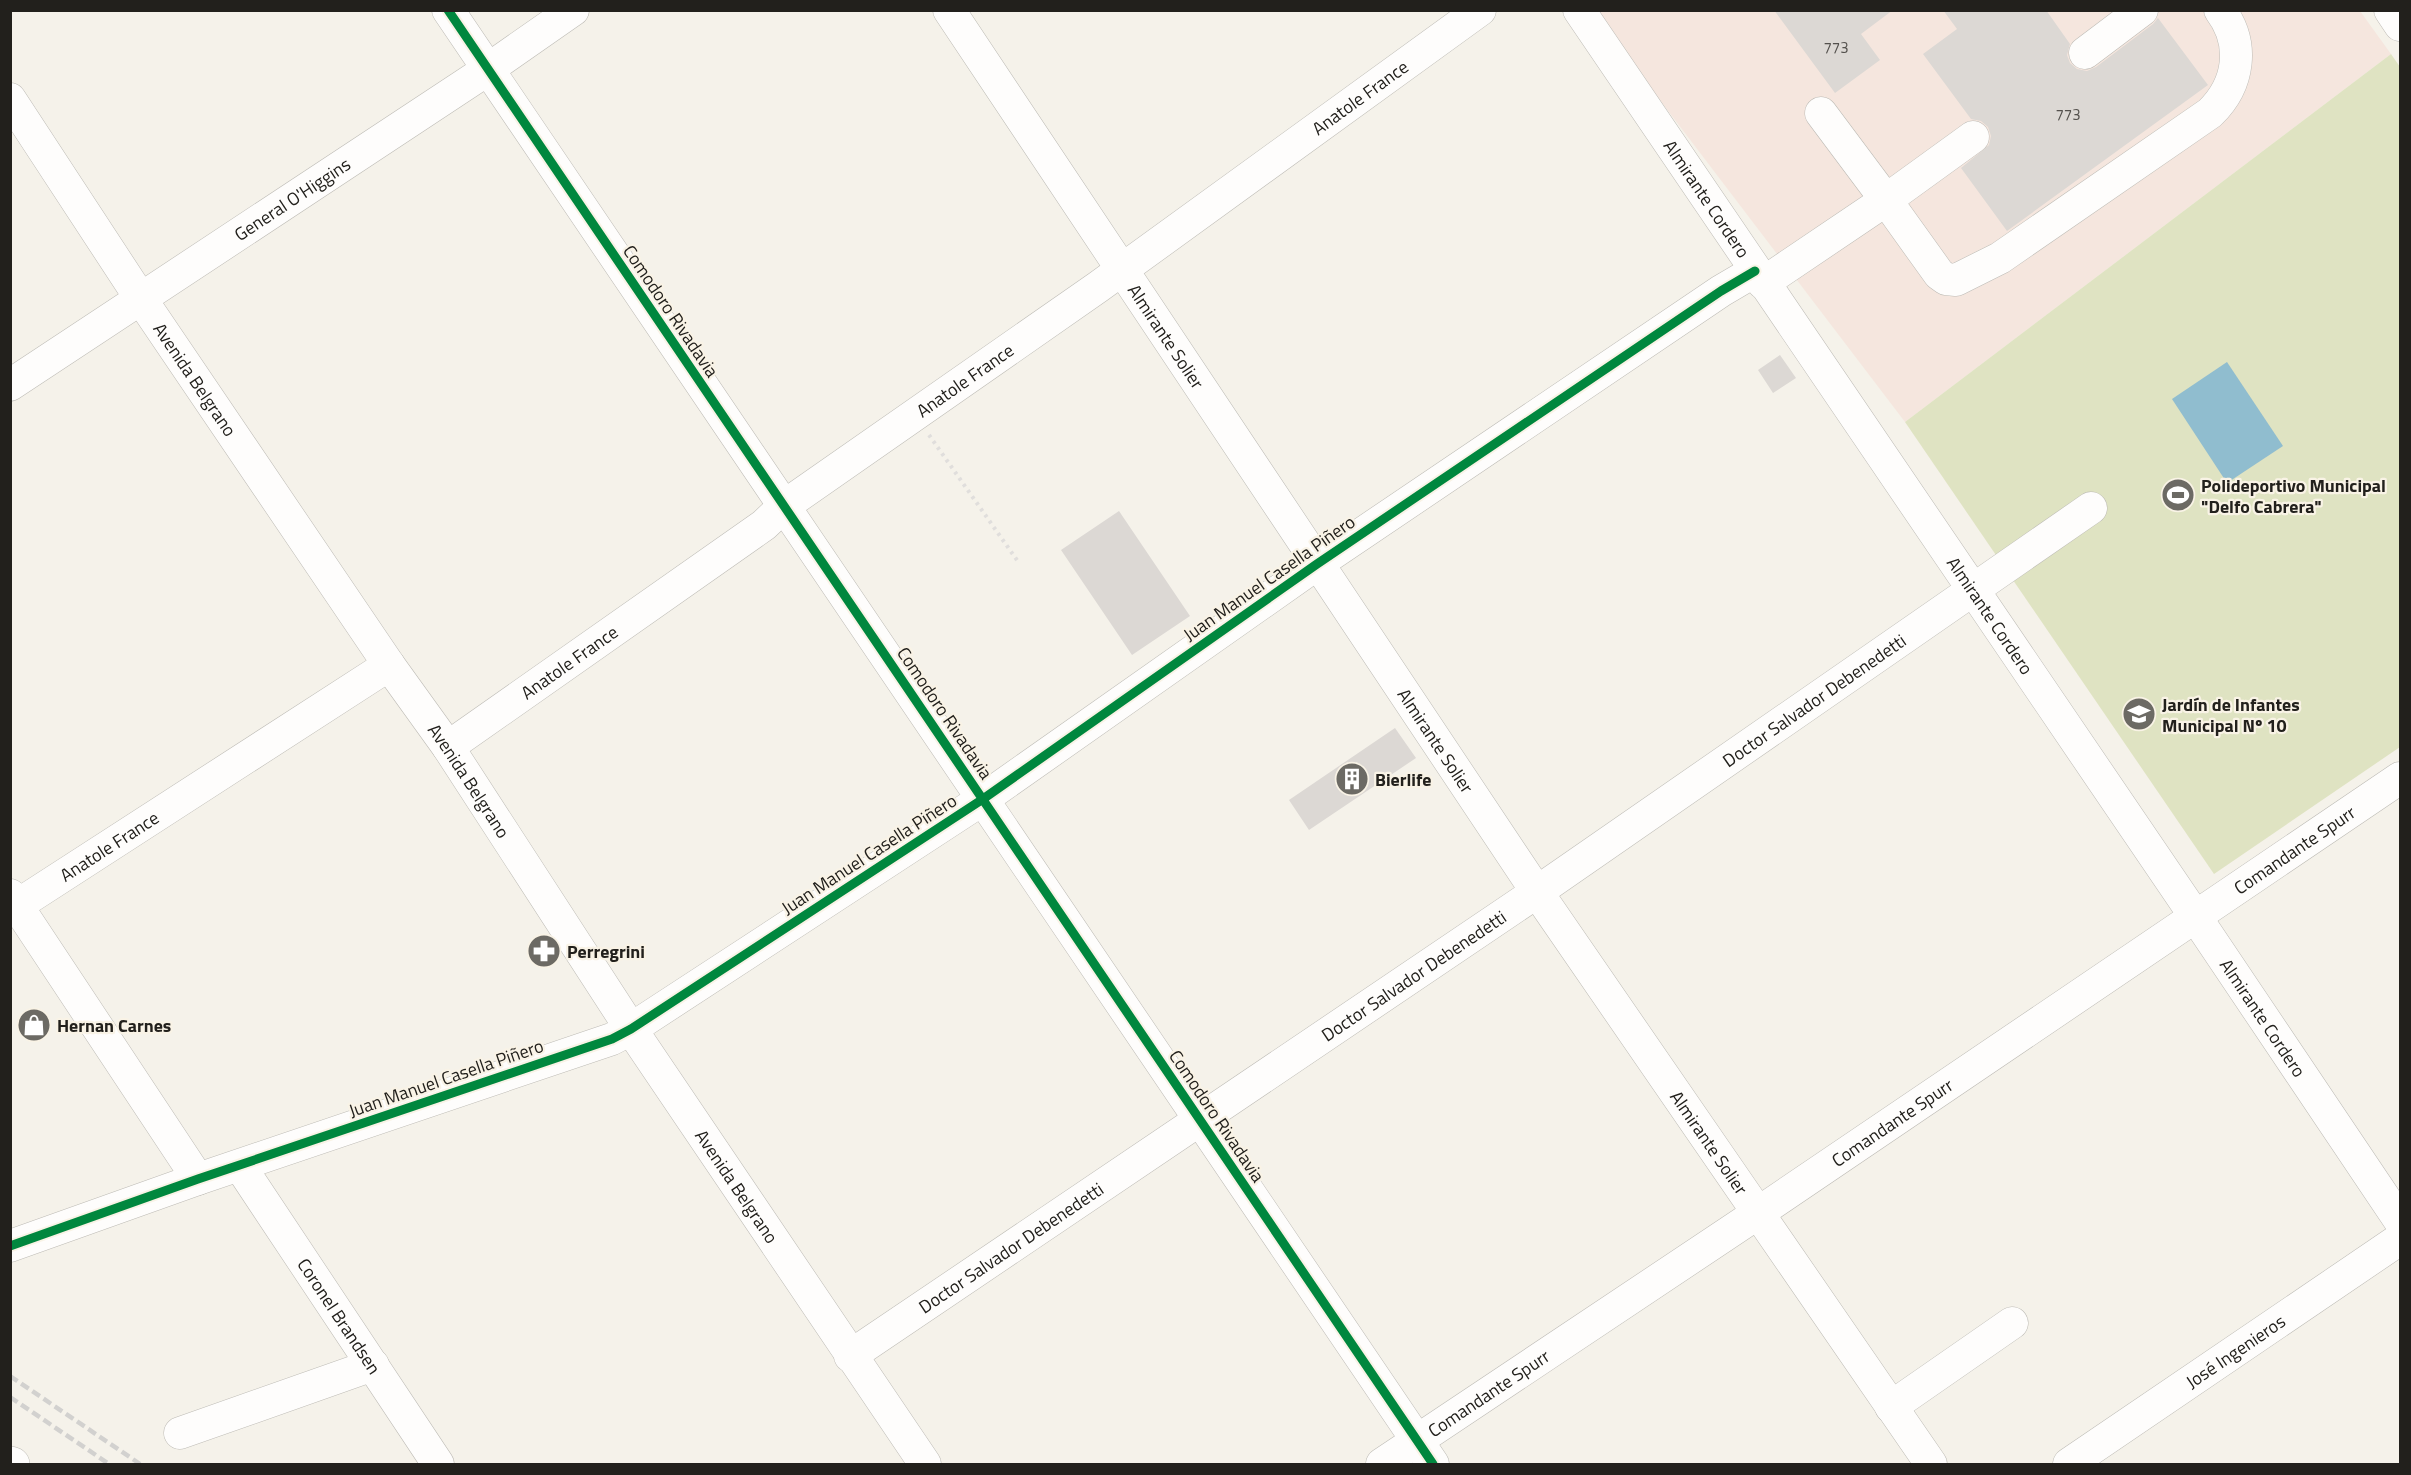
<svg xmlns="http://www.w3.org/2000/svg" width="2411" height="1475" font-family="'Titillium Web',sans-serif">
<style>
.medical{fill:#f5e6de}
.green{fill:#dfe3c2}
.water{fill:#90bdcf}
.building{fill:#dcd8d4}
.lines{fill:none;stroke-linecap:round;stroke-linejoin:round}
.minor-casing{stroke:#bdbbb5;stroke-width:33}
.major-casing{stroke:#bdbbb5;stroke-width:34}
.path{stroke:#e0dedc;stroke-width:4;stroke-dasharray:3 4.5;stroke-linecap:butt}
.minor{stroke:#fefdfc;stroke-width:32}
.major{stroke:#fefdfc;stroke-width:33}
.rail{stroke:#d2d1cf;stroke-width:4.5;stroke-dasharray:9 4.5;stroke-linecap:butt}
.cycleway-casing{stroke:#f9f3e6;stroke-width:13}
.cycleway{stroke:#00873e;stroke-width:9}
.labels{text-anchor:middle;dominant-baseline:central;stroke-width:4.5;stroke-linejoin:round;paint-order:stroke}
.number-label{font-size:15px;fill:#54514d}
.street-label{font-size:18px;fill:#22201c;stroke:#f9f3e6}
.poi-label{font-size:18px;font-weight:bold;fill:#22201c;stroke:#f9f3e6;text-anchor:start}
</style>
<rect width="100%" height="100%" fill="#f5f2ea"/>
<path class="medical" d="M1592,11h768l31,43 -486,368z"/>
<path class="green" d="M2391,54l9,13v680l-186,127 -309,-452z"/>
<path class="water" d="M2227,362l56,84 -56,37 -55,-84z"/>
<path class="building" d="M1774,10h119l-32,24 19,26 -45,33z
M1943,10h103l24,34 -3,11 3,8 7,6 10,2 9,-4 57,-43 5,-6 50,67 -201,146 -46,-63 28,-23 2,-9 -3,-9 -7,-6 -10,-2 -48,-65 34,-25z
M1780,355l16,23 -23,15 -15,-23z
M1119,511l71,105 -58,39 -71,-105z
M1395,728l21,30 -107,72 -20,-30z"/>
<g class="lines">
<defs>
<g id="minor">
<path d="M448,10l985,1454"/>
<path id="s1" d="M949,10l588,882 394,572"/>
<path id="s2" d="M1579,10l616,906 205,305"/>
<path d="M2390,10l10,15"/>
<path d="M2085,53l57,-43"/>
<path id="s3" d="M10,99l131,200 248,366 59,82 183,282 294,435"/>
<path d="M1821,113l65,87 87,-63"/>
<path d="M1763,283l123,-83 53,74 7,5 10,1 44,-22 210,-145c30,-29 35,-70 10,-103"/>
<path id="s4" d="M10,385l477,-315 86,-60"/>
<path id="s5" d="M448,747l316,-222 20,-19 314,-219 382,-277"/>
<path d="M10,895l188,284"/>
<path id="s6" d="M10,910l379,-245"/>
<path id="s7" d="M240,1166l198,298"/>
<path d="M10,1246l188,-67 414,-140 19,-10 352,-230 334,-235 404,-273 34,-20"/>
<path id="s8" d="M850,1356l687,-464 554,-384"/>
<path d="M1891,1407l121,-84"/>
<path d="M180,1433l193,-68"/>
<path id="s9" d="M1382,1464l376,-251 642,-435"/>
<path id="s10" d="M2069,1464l331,-225"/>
</g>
<path id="major" d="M10,1463l3,1"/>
</defs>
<use href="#minor" class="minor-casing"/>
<use href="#major" class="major-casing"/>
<path class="path" d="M929,435l90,128"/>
<use href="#minor" class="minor"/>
<use href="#major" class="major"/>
<path class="rail" d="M10,1376l130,88
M10,1397l99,67"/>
<defs>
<path id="cycleway" d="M448,10l985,1454
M10,1246l188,-67 414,-140 19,-10 352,-230 334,-235 404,-273 34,-20"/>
</defs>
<use href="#cycleway" class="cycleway-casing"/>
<use href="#cycleway" class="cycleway"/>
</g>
<defs>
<symbol id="stadium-disc" viewBox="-11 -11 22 22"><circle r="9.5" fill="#6c6a64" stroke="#f9f3e6"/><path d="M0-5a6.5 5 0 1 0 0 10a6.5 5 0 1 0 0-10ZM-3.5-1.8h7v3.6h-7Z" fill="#fff"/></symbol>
<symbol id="school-disc" viewBox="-11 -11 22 22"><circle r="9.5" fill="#6c6a64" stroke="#f9f3e6"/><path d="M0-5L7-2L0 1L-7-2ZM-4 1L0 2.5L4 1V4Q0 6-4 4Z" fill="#fff"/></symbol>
<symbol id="building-disc" viewBox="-11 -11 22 22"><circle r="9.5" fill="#6c6a64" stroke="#f9f3e6"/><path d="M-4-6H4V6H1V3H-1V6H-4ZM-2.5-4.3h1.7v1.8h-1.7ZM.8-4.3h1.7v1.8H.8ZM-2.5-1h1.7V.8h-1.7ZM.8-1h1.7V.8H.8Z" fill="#fff"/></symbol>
<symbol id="pharmacy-disc" viewBox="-11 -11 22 22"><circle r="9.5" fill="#6c6a64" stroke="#f9f3e6"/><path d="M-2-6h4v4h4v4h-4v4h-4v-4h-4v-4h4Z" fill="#fff"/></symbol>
<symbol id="shop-disc" viewBox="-11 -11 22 22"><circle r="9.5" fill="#6c6a64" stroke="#f9f3e6"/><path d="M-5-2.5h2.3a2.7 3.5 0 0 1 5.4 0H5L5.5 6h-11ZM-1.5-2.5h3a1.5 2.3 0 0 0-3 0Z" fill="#fff"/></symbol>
</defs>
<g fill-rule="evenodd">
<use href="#stadium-disc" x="2159" y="476" width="38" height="38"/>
<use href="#school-disc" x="2120" y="695" width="38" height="38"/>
<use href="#building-disc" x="1333" y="760" width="38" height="38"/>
<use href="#pharmacy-disc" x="525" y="932" width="38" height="38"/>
<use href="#shop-disc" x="15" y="1006" width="38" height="38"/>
</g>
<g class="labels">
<g class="number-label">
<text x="1836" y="47">773</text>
<text x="2068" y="114">773</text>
</g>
<g class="street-label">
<text stroke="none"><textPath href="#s5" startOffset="1120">Anatole France</textPath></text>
<text stroke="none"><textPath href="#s4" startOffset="338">General O'Higgins</textPath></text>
<text stroke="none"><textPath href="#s2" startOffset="228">Almirante Cordero</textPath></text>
<text transform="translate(671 311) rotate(56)">Comodoro Rivadavia</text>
<text stroke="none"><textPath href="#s1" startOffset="392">Almirante Solier</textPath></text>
<text stroke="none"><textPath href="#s3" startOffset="336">Avenida Belgrano</textPath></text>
<text stroke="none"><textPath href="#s5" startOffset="634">Anatole France</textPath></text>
<text transform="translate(1269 578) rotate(-35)">Juan Manuel Casella Piñero</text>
<text stroke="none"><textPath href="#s2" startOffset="732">Almirante Cordero</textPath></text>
<text stroke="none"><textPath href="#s5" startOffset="148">Anatole France</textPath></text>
<text stroke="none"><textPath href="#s8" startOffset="1166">Doctor Salvador Debenedetti</textPath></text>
<text transform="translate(945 713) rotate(56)">Comodoro Rivadavia</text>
<text stroke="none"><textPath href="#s1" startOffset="878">Almirante Solier</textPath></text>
<text stroke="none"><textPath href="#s3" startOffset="822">Avenida Belgrano</textPath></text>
<text stroke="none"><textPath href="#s6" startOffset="118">Anatole France</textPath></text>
<text stroke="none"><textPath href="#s9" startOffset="1100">Comandante Spurr</textPath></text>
<text transform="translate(869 854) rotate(-33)">Juan Manuel Casella Piñero</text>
<text stroke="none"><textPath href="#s8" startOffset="680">Doctor Salvador Debenedetti</textPath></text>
<text stroke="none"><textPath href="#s2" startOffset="1218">Almirante Cordero</textPath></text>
<text transform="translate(446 1078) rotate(-19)">Juan Manuel Casella Piñero</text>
<text transform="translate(1217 1116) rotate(56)">Comodoro Rivadavia</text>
<text stroke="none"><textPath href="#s9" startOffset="614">Comandante Spurr</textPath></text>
<text stroke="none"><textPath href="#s1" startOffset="1364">Almirante Solier</textPath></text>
<text stroke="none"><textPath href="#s3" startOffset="1308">Avenida Belgrano</textPath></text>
<text stroke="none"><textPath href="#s8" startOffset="194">Doctor Salvador Debenedetti</textPath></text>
<text stroke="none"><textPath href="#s7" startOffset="180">Coronel Brandsen</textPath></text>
<text stroke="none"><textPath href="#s10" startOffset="201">José Ingenieros</textPath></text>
<text stroke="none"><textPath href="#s9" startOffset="128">Comandante Spurr</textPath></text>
</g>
<g class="poi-label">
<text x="2201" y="485">Polideportivo Municipal<tspan x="2201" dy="21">"Delfo Cabrera"</tspan></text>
<text x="2162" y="704">Jardín de Infantes<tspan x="2162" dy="21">Municipal Nº 10</tspan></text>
<text x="1375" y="779">Bierlife</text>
<text x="567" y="951">Perregrini</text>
<text x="57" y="1025">Hernan Carnes</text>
</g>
</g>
<rect width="2411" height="1475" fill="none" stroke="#22201c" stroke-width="24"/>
</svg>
